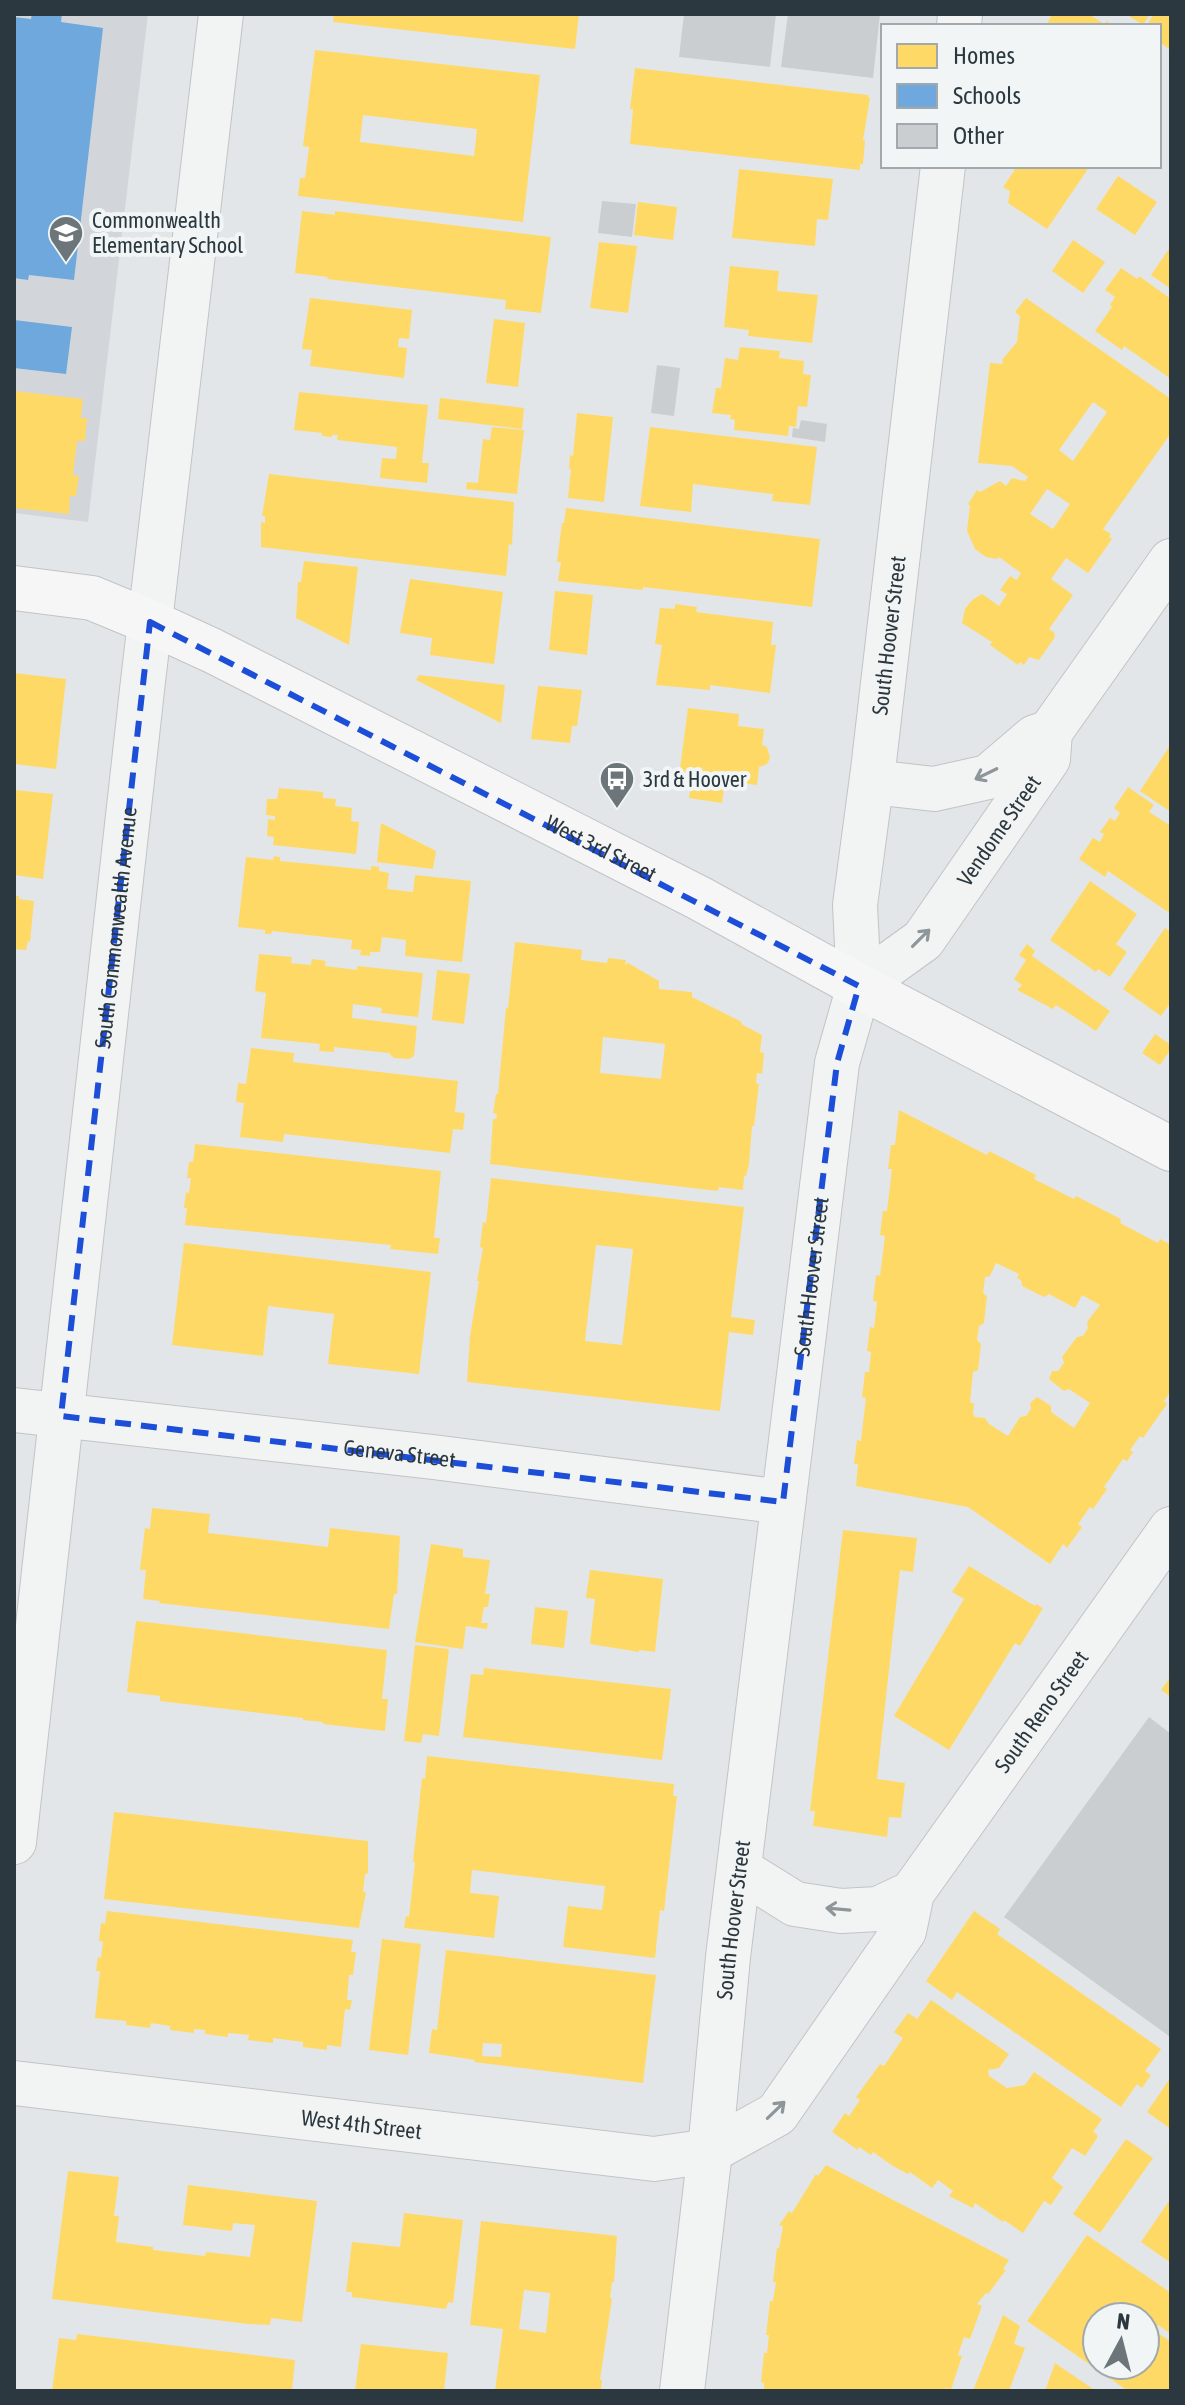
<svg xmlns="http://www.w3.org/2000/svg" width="1185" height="2405" font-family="'Asap Condensed',sans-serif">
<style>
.built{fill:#d2d6da}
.homes{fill:#ffd966;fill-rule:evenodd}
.schools{fill:#6fa8dc}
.building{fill:#cbced0}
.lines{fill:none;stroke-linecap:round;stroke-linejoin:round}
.minor-casing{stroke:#c1c4c6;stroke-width:46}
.secondary-casing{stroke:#c1c4c6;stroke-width:46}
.minor{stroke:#f2f4f4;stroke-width:44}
.secondary{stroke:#f6f6f6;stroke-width:44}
.oneway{stroke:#8e969a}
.marked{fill:none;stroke:#1d4ed8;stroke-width:6;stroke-dasharray:16 10;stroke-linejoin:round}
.labels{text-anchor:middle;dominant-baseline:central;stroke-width:8;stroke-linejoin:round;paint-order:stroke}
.poi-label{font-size:22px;fill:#2b383f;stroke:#f1f5f6;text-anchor:start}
.street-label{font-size:22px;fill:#2b383f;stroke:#f1f5f6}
</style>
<rect width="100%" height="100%" fill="#e3e6e8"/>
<path class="built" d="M14,14h134l-60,508 -74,-9z"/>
<path class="homes" d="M334,14h245l-4,35 -242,-27z
M1052,14h41l-1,2 12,8 3,-3 7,5h-68z
M1126,14h24l-7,11z
M1154,14h17v36l-12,-8v-16h-13z
M315,50l225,25 -17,147 -225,-26 2,-18h5l4,-31 -6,-1zM363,115l114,14 -3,27 -114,-14z
M635,68l233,27v2l2,1 -7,42 2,1 -2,23h-3v6l-230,-26 3,-35h-3z
M1014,166h76l-43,63 -39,-26 2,-12 -7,-4 11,-16z
M739,169l94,10 -5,41 -11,-1 -2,27 -83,-8z
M1118,176l39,26 -22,33 -39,-26z
M638,202l39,5 -4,33 -39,-5z
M302,211l33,4v-4l216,26 -10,76 -36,-4 1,-9 -179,-21 1,-2 -33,-4z
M1073,240l32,22 -22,31 -31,-22z
M599,242l38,4 -9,67 -38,-5z
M1171,246v43l-20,-14z
M730,266l49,5 -2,20 41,4 -6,48 -64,-7 1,-6 -25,-3z
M1121,268l16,11 2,-3 32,23v80l-47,-33 -2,4 -27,-19 17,-24 -2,-2 5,-8 -10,-7z
M310,298l102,12 -3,29 -10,-1 -1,9 9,1 -3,30 -94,-12 2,-16 -10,-1z
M1026,298l145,101v34l-68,96 8,5 -2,3 3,2 -24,34 -22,-15 -15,21 22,16 -24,34 5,3 1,5 -16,23 -10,-3 -5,8 -4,-3 -2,3 -28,-20 2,-3 -30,-19 3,-14 7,-9 10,-6 17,12 8,-12 -7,-4 10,-14 7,4 4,-7 -22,-16 -2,2 -11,-2 -11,-8 -8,-18 3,-25 -2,-2 9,-14 3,2 20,-11 6,5 6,-8 13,3 3,-4 -16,-11 -34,-3 12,-100 13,1 -1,-4 15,-18 3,-26 -5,-4zM1093,402l14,10 -34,49 -14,-11zM1047,489l23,15 -17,25 -23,-15z
M494,319l31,4 -7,64 -32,-4z
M740,347l40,4 -1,7 25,3 -1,13 8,1 -4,32 -9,-1 -2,21 -7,-1 -1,10 -54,-6 1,-10 -5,-1 1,-4 -19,-2 4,-25h5l4,-30 13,2z
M14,391l69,8 -2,19h6l-2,23h-8l-4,34 6,1 -3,20h-6l-1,18 -55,-6z
M299,392l129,13 -6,58h7l-2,20 -47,-5 2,-20 14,1 1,-12 -60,-7 1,-5h-6v2l-10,-1v-3l-28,-3z
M440,398l84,10 -2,21 -84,-10z
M577,413l36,4 -9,85 -36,-4 3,-29h-2l1,-14 3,1z
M492,427l32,3 -7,64 -51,-5 1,-7 11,1 5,-44 7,1z
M650,427l167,20 -7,58 -38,-4 1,-7 -80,-10 -2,28 -51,-6z
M269,474l245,28 -2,43 -3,-1 -3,32 -245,-29v-25l4,1v-7h-3z
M566,508l254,31 -8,68 -169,-20v3l-85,-9 3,-19h-4l5,-39h2z
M304,561l54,6 -9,78 -53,-27 2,-36h3z
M410,579l93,13 -9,72 -64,-9 2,-17 -32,-5z
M555,591l38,4 -6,60 -38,-5z
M675,604l22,3 -1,5 77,10 -2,23h5l-6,48 -60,-8v5l-54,-5 6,-40 -7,-1 5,-36 15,1z
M14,673l52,6 -10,90 -42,-5z
M419,675l86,10 -4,38 -85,-43z
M538,686l44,4 -5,36h-5l-2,17 -39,-4z
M688,708l51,6 -1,12 26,3 -2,16 5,2 3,11 -3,6 -8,3 -2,18 -32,-4 -3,22 -33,-5 3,-21 -13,-1z
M1171,744v68l-31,-21z
M1128,787l26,18 -5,7 22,14v88l-63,-43 -3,6 -26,-18 14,-21 7,4 4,-8 -4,-2 10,-14 5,3 5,-8 -6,-5z
M279,788l44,4v6l13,1 -1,7 17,2 -1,13 8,1 -3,32 -83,-9 1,-8 -7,-1 1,-17 7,1v-4l-9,-1 1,-16h10z
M14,790l39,4 -10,85 -29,-4z
M381,823l55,28 -3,18 -56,-7z
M274,856l6,1v4l91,9v-4l8,1v4l10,2 -2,16 26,3 2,-17 56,6 -9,81 -57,-6 1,-16 -24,-3 -2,15h-10v4l-10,-1 1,-5 -10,-1 1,-9 -80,-9 -1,3h-6v-4l-27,-3 8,-70 27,3z
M1090,881l47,33 -21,30 11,8 -17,25 -12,-8 -2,3 -46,-32z
M14,895l5,1v3l15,2 -4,41 -2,-1 -2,9 -12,-1z
M1165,928l6,4v70l-10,14 -38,-27z
M515,942l67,8 -1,10 26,3 1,-5 18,2 -1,5 3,-2 31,18v8l33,3v5l50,25 -1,2 21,11 -2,17 4,1 -2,21 -5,-1 -1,10 3,1 -5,42h-2l-3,38 -3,12h-2l-1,14 -24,-3 -1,4 -228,-27 3,-45h3l1,-5 -4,-1 3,-19h2l8,-86h2zM603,1037l62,7 -4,35 -61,-6z
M1027,944l8,7 -3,5 78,55 -14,20 -40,-26 -3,4 -36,-19 5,-5 -8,-6 12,-19 -7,-5z
M259,954l33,3 -1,6 20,2 1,-6 14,2 -1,5 32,4v-4l66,7 -5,44 -37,-4 1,-5 -29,-4 -1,14 65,8 -3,30 -5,3 -15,-1 -5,-5 -55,-6v5l-15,-1 1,-7 -59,-6 5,-45 -11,-2z
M437,970l33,4 -6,50 -32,-4z
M1155,1034l16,11v4l-11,16 -18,-12z
M251,1048l43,5 -1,9 165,19 -3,31 10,1 -2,17 -10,-1 -3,24 -166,-19 -1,8 -43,-5 4,-34 -8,-1 2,-19 8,1z
M899,1110l88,45 2,-4 47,24 -2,4 40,20 2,-3 45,23 -1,4 38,20 2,-4 11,6v146l-7,10 3,3 -24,34 -3,-2 -10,14 3,2 -6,9 -4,-2 -19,28 3,2 -14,20 -3,-2 -12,17 4,3 -15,21 -4,-4 -13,20 -82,-57 -112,-21 2,-22h-4l3,-24 4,1 5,-43 -4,-1 3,-25h4l2,-20 -4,-1 3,-24 4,1 3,-26 -4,-1 3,-26 4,1 5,-40 -5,-1 3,-24h4l5,-42h-4l3,-24h4zM996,1263l23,11 -2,4 4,2 1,6 22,11 5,-3 26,14 7,-13 18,10 -13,17 1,6 -5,8 -6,1 -15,20 2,6 -6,8h-6l-3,8 15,12 5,-2 21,14 -16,25 -23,-16v-6l-14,-9 -7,6 1,6 -5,7 -6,1 -12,19 -19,-12 -4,-6 -10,-1 -2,-3 1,-10 -4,-2 3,-30 5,-2 3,-26 -4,-4 2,-14 5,-3 3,-27 -4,-3 2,-16 5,-1z
M195,1144l246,27 -7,67h6l-2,16 -48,-5 1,-4 -206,-20 2,-17h-3l2,-16 3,1 2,-15h-4l2,-16h4z
M491,1178l253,29 -13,110 24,3 -2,15 -24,-3 -9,79 -253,-29 3,-46 9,-55h-2l6,-33 -3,-1 3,-25 3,1zM596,1245l37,4 -11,96 -37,-4z
M184,1243l247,29 -12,102 -91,-10 6,-50 -66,-8 -5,50 -91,-11z
M152,1508l58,6 -2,19 120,14 2,-19 70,8 -3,58h-3l-5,35 -230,-26 1,-2 -17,-2 3,-29h-6l5,-42 5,1z
M843,1530l74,8 -4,34 -13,-2 -23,209 28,4 -4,35 -12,-1 -2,20 -74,-11 2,-15h-5z
M431,1544l32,5v8l27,3 -5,34h5l-2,13h-4l-3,16h7l-1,6 -21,-3 -3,23 -48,-7z
M969,1566l66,40 1,-2 7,4 -23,38 -5,-3 -66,107 -55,-34 70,-117 -12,-7z
M590,1570l73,9 -8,73 -16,-2v2l-49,-8 5,-45 -9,-1z
M535,1607l33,4 -4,37 -33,-4z
M136,1621l251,29 -5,49h6l-3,32 -62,-7v-2l-20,-2v-2l-143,-17v-5l-33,-4z
M415,1645l34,4 -10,87 -16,-2 -2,9 -17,-2z
M484,1668l187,21 -9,71 -199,-23 8,-63 12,1z
M1171,1676v21l-10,-7z
M427,1756l247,28 -1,12h4l-13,115 -4,-1 -5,48 -92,-11 5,-41 34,4 3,-24 -133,-16 -2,23 29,3 -5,42 -90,-10 2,-12 3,1 6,-55h-2l9,-84 3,1z
M114,1812l254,29v32l-3,1 -2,18h3l-7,36 -255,-29z
M107,1911l246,29 -2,12h5l-3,23h-4l-2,25h5l-2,10 -5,-1 -4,38 -14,-2v5l-24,-3v-5l-30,-4v5l-25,-3 1,-5 -21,-2v4l-23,-3v-4l-11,-1v4l-24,-3v-4l-19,-3 -1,5 -24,-3v-4l-31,-3 5,-47h-4l2,-14 3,1 2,-16 -4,-1 2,-18 4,1z
M974,1911l26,18 -3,5 164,115 -16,22 6,4 -9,13 -5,-4 -16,23 -164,-115 -5,8 -26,-19z
M382,1939l39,5 -13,111 -39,-5z
M446,1950l210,25 -13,108 -169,-21 1,-2 -46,-7 3,-24 5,1zM483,2043l19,1 -1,13 -19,-1z
M931,2000l78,54 -10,14 -11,2 1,6 18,12 18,-3 9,-13 68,47 -9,13 4,2v4l-12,18 -13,-8 -20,30 11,9 -12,18 -7,-4 -21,32 -19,-13 -1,2 -28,-19 -2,5 -24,-12 4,-5 -15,-11 -6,8 -22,-16 -2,2 -15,-8 -20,-14 -2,3 -12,-8 -1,3 -26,-18 13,-19 4,3 11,-16 -4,-3 24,-33 4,2 19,-28 -9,-6 14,-19 9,6z
M1171,2077v52l-24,-17z
M1126,2139l27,19 -53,75 -27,-19z
M826,2165l183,95 -6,9 3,1 -18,24 -2,-1 -9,11 5,2 -12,33 -6,-2 -6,18 4,1 -11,34 -6,-2 -1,3h-180v-8l-3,-1 3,-29h3l2,-18h-3l4,-34h3l3,-19h-3l4,-34h2l4,-22 -4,-1 10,-14 3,2 24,-39 2,2z
M68,2171l51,6 -5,39h5l-3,26 37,5v3l52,6 1,-4 44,5 5,-32 -22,-2 -1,8 -49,-6 5,-40 129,16 -15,121 -31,-4 -1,7 -22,-1 -196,-25z
M1171,2198v65l-30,-21z
M404,2213l59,7 -10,83 -5,-1 -2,7 -94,-12v-5h-6l6,-50 48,5z
M481,2221l136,15 -3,46h-2l-2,16h2l-12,82h2l-1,11h-106l8,-62 -33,-4zM524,2290l26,3 -4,40 -27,-4z
M1087,2235l84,58v41l-13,-9 -2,3 -11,-8v-3h-5l-22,-16 -6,9 -7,-5 -6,8 5,4h-7v48h48v-19l3,2 10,-15 13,9v49h-43l-101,-70z
M1003,2315l17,11 -6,18 11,4 -16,43h-36z
M77,2334l218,26 -3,31h-240l7,-53 17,2z
M361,2344l87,9 -4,38h-89z
M1055,2363l41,28h-51z"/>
<path class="schools" d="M32,14h30l-1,8 42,6 -29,252 -45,-5 -1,5 -14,-2v-261l17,2z
M14,320l58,7 -6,47 -52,-6z"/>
<path class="building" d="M684,14h92l-6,53 -91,-10z
M788,14h92l-7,64 -92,-11z
M602,201l34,3 -4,33 -34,-4z
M657,365l23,3 -6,48 -23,-3z
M801,420l26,4 -2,18 -33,-5 1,-9 6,1z
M1149,1717l22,17 -2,302 -165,-119z"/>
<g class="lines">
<defs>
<g id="minor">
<path d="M959,26l1,-12"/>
<path d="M1050,732l121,-171"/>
<path d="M872,782l62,7 54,-12 47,-40 15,-5"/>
<path id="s1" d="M859,986l64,-46 125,-181 2,-27"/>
<path id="s2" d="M14,1410l419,47 350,45"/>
<path id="s3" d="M14,1842l128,-1152 79,-676"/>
<path d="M739,1869l56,35 46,7 37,-2 34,-16"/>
<path id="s4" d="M14,2083l640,76 56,-8 67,-37 127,-183 8,-38 259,-364"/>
<path id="s5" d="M682,2391l28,-240 18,-194 106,-869 3,-25 22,-77 -4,-81 18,-135 70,-604"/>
</g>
<g id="secondary">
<path id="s6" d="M14,588l78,10 58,24 63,29 486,247 160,88 312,163"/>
</g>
</defs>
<use href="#minor" class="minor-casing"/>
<use href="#secondary" class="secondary-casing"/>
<use href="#minor" class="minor"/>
<use href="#secondary" class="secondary"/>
</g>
<defs><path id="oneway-shaft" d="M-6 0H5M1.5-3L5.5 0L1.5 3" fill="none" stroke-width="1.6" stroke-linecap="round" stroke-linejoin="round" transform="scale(2)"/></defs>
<g class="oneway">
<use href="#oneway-shaft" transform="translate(986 774) rotate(154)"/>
<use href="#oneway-shaft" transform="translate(921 938) rotate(-45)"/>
<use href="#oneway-shaft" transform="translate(838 1909) rotate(-175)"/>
<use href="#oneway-shaft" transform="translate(776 2110) rotate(-44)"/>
</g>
<path class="marked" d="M150,622l709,364 -22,77 -54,439 -722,-86z"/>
<defs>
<symbol id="school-pin" viewBox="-11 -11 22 30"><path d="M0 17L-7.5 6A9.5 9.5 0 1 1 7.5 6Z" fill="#6b757a" stroke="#f1f5f6"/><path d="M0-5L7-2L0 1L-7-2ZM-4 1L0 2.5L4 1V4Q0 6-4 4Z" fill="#fff"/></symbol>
<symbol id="bus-pin" viewBox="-11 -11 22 30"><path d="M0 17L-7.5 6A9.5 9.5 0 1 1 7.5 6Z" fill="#6b757a" stroke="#f1f5f6"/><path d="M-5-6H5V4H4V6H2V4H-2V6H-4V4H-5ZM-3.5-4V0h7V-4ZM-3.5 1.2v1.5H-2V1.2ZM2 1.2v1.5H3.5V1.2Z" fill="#fff"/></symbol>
</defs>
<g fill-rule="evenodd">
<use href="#school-pin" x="46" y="213" width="40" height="54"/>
<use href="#bus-pin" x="597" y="759" width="40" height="54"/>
</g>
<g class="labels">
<g class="poi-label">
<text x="92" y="220">Commonwealth<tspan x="92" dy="25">Elementary School</tspan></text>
<text x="643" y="779">3rd &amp; Hoover</text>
</g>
<g class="street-label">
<text stroke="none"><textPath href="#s5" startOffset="1770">South Hoover Street</textPath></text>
<text stroke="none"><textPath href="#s1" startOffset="212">Vendome Street</textPath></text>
<text stroke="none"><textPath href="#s6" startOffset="646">West 3rd Street</textPath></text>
<text stroke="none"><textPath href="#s3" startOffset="920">South Commonwealth Avenue</textPath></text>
<text stroke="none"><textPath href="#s5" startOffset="1122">South Hoover Street</textPath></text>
<text stroke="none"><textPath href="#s2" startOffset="388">Geneva Street</textPath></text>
<text stroke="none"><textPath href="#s4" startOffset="1262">South Reno Street</textPath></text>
<text stroke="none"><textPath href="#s5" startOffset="474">South Hoover Street</textPath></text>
<text stroke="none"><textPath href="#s4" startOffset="350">West 4th Street</textPath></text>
</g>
</g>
<rect width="1185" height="2405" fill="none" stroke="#2b383f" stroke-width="32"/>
<rect x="881" y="24" width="280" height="144" fill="#f1f5f6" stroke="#a2a9ad" stroke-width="2"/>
<rect x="897" y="44" width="40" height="24" fill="#ffd966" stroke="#a2a9ad" stroke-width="2"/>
<text x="953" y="64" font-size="24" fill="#2b383f">Homes</text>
<rect x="897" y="84" width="40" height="24" fill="#6fa8dc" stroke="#a2a9ad" stroke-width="2"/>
<text x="953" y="104" font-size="24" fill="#2b383f">Schools</text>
<rect x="897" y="124" width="40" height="24" fill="#cbced0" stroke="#a2a9ad" stroke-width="2"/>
<text x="953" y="144" font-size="24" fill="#2b383f">Other</text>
<g transform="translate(1121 2341) rotate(7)"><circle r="38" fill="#f1f5f6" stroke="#a2a9ad" stroke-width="2"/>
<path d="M0-6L14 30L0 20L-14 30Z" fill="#6b757a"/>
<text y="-12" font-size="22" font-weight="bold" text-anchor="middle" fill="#2b383f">N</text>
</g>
</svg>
